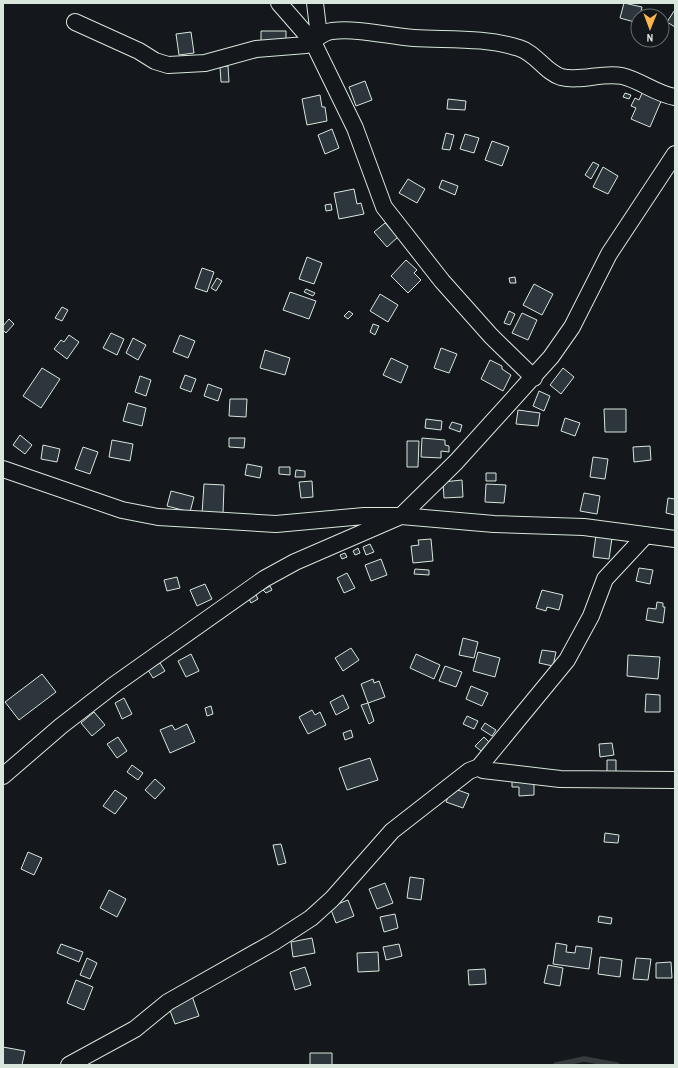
<svg xmlns="http://www.w3.org/2000/svg" width="678" height="1068" font-family="'Archivo Narrow',sans-serif">
<style>
.lines{fill:none;stroke-linecap:round;stroke-linejoin:round}
.stream{stroke:#363b3e;stroke-width:5.5}
.building{fill:#2c363c;stroke:#d8e6dc}
.minor-casing{stroke:#d8e6dc;stroke-width:18}
.minor{stroke:#14181c;stroke-width:16}
</style>
<rect width="100%" height="100%" fill="#14181c"/>
<g class="lines">
<path class="stream" d="M556,1065l28,-6 33,6"/>
</g>
<path class="building" d="M624,3l18,4 -2,9h-2v7l-18,-5z
M674,11h1v16l-8,-5z
M261,31h25v11l-25,1z
M191,32l3,21 -15,2 -3,-21z
M228,66l1,16h-8l-1,-15z
M365,81l7,19 -16,6 -7,-19z
M643,91l19,8 -12,28 -19,-8 5,-11 -5,-2 4,-8 4,2z
M625,93l6,2 -2,4 -6,-2z
M320,95l2,12h3l2,14 -20,4 -5,-26z
M448,99l18,2 -1,9 -18,-1z
M332,129l7,19 -14,6 -7,-19z
M446,133l8,2 -4,15 -8,-1z
M465,134l14,4 -5,15 -14,-4z
M492,141l17,6 -7,19 -17,-6z
M593,162l6,3 -8,14 -6,-4z
M603,167l15,9 -10,18 -15,-7z
M408,179l17,10 -8,14 -18,-10z
M442,180l16,6 -3,9 -16,-7z
M354,189l3,15 4,-1 3,11 -25,5 -5,-26z
M331,204l1,6 -6,1 -1,-6z
M385,223l13,14 -11,10 -13,-15z
M307,257l15,6 -8,21 -15,-5z
M406,260l11,10 -3,3 7,7 -13,13 -17,-17z
M202,268l12,4 -7,20 -12,-4z
M515,277l1,6h-6l-1,-5z
M217,278l5,3 -6,10 -5,-3z
M534,284l19,10 -11,21 -19,-10z
M306,289l9,4 -2,3 -9,-4z
M290,292l26,9 -7,18 -26,-9z
M380,294l18,11 -10,17 -18,-11z
M62,307l6,3 -6,11 -7,-3z
M349,311l4,3 -5,5 -4,-3z
M509,311l6,3 -5,11 -6,-2z
M522,313l15,7 -9,20 -16,-7z
M9,319l5,5 -8,9 -3,-3v-4z
M373,324l6,2 -4,9 -5,-3z
M111,333l13,6 -7,16 -14,-7z
M69,335l10,7 -12,17 -13,-10 7,-9 3,2z
M180,335l15,6 -7,17 -15,-6z
M133,338l13,7 -8,15 -12,-7z
M441,348l16,6 -8,19 -15,-5z
M265,350l25,8 -5,17 -25,-7z
M391,358l17,8 -7,17 -18,-8z
M490,360l12,6v3l9,6 -8,16 -22,-12z
M42,368l18,11 -19,29 -18,-12z
M563,368l11,9 -13,17 -11,-9z
M185,375l11,4 -5,13 -11,-4z
M140,376l11,4 -5,16 -11,-4z
M208,384l14,5 -4,12 -14,-5z
M539,391l11,5 -6,15 -11,-5z
M230,399h17l-1,18 -17,-1z
M128,403l18,5 -4,18 -19,-5z
M604,409h22v23h-21z
M518,410l22,3 -2,13 -22,-2z
M565,418l15,5 -5,13 -14,-5z
M426,419l16,2 -1,9 -16,-2z
M452,422l10,3 -2,7 -11,-4z
M20,435l12,10 -7,9 -12,-9z
M229,438h16l-1,10 -15,-1z
M422,438l23,2v5l4,1v6l-8,-1v7l-20,-1z
M112,440l21,4 -3,17 -21,-4z
M407,441h12l-1,26h-11z
M43,445l17,4 -3,13 -16,-3z
M650,446l1,14 -17,2 -1,-15z
M83,447l15,5 -8,22 -15,-5z
M593,457l15,2 -3,20 -15,-2z
M247,464l15,3 -2,11 -15,-3z
M279,467h11v8l-11,-1z
M296,470l9,1v6h-10z
M486,473h10v8h-10z
M462,480l1,17 -19,1 -1,-16z
M312,481l1,16 -12,1 -2,-16z
M204,484l20,1 -1,30 -21,-1z
M486,484l20,1 -2,18 -19,-1z
M171,491l23,6 -4,15 -23,-6z
M584,493l16,3 -3,18 -17,-3z
M668,498l7,1v16l-9,-2z
M596,535l16,3 -3,21 -16,-2z
M431,539l2,22 -20,2 -2,-17 8,-1 -1,-5z
M370,544l4,8 -8,3 -3,-8z
M358,548l2,5 -5,2 -2,-4z
M345,553l2,4 -5,2 -2,-4z
M381,559l6,16 -16,6 -6,-16z
M639,568l14,2 -3,14 -14,-3z
M415,569l14,1v5l-15,-1z
M347,573l8,15 -11,5 -7,-15z
M177,577l3,11 -13,3 -3,-11z
M205,584l7,15 -15,7 -7,-16z
M270,586l2,4 -6,3 -3,-3z
M542,590l21,5 -4,15 -12,-3 -1,4 -10,-3z
M255,593l3,6 -7,4 -3,-6z
M657,602l6,1v4h2l-2,16 -17,-3 2,-12 8,1z
M463,638l15,4 -4,16 -15,-3z
M351,648l8,12 -16,11 -8,-13z
M542,650l14,2 -3,14 -14,-3z
M478,652l22,6 -5,19 -22,-6z
M191,654l8,17 -13,6 -8,-16z
M416,654l24,11 -6,14 -24,-11z
M628,655l32,2 -2,22 -31,-3z
M160,663l5,8 -12,7 -5,-8z
M445,666l17,6 -6,15 -17,-6z
M42,674l14,18 -37,28 -14,-18z
M373,679l1,4 5,-2 6,16 -17,6 -7,-19z
M471,686l17,7 -6,13 -16,-7z
M646,694l14,1v17h-15z
M343,695l6,13 -13,7 -6,-13z
M124,698l8,16 -10,5 -7,-16z
M368,703l6,18 -5,3 -8,-19z
M211,706l2,8 -6,2 -2,-8z
M312,710l3,5 5,-3 6,13 -18,9 -9,-17z
M94,712l11,13 -13,11 -11,-13z
M467,716l11,5 -4,8 -11,-5z
M485,723l11,7 -4,6 -11,-7z
M187,724l8,18 -25,11 -10,-23 12,-5 3,5z
M351,730l2,7 -8,3 -2,-7z
M118,737l9,14 -10,7 -10,-14z
M484,737l5,5 -8,9 -6,-5z
M612,743l2,12 -14,2 -1,-13z
M370,758l8,22 -31,10 -8,-22z
M607,760h9v13h-9z
M132,765l11,8 -5,7 -11,-8z
M534,777v18l-15,1v-9h-7v-9z
M155,779l10,9 -10,11 -10,-9z
M452,788l17,6 -6,14 -17,-6z
M115,790l12,8 -12,16 -12,-8z
M605,833l14,2 -1,8 -14,-1z
M281,844l5,19 -8,2 -5,-20z
M28,852l14,6 -8,17 -13,-6z
M410,877l14,2 -3,21 -14,-2z
M385,883l8,20 -16,6 -8,-20z
M109,890l17,9 -9,18 -17,-9z
M348,900l6,16 -18,7 -6,-16z
M395,914l3,14 -14,4 -4,-15z
M599,916l13,2 -1,6 -13,-2z
M312,938l3,15 -22,4 -2,-15z
M556,943l11,2 -1,7 9,1 1,-7 16,2 -3,21 -36,-5z
M61,944l22,8 -4,10 -22,-9z
M399,944l3,12 -16,4 -3,-13z
M378,952l1,19 -21,1 -1,-19z
M600,957l22,3 -2,17 -22,-3z
M87,958l10,5 -7,16 -10,-4z
M636,958l15,1 -3,21 -15,-1z
M671,962l1,16h-16v-15z
M548,965l15,3 -3,18 -16,-3z
M305,967l6,18 -16,5 -5,-18z
M485,969l1,15 -17,1 -1,-15z
M76,980l17,7 -9,23 -17,-7z
M192,996l7,20 -24,8 -6,-16z
M3,1047l22,4 -3,14h-19z
M310,1053h22v12h-22z"/>
<g class="lines">
<defs>
<path id="minor" d="M279,3l34,39 42,86 29,79 58,74 49,55 43,42
M315,3l4,33
M75,22l64,29 16,10 13,4 37,-2 51,-14 50,-4c10,-4 15,-13 26,-14 27,-3 55,5 82,7 35,2 71,-1 105,10 17,5 26,24 42,29 20,5 41,-5 61,-1 18,4 34,18 53,21
M3,469l119,41 36,7 118,7 88,-8h37l93,8 90,3 91,12
M479,767l4,3 77,9 115,1
M3,776l58,-50 53,-41 150,-106 31,-17 106,-46 55,-54 95,-105 21,-30 37,-73 66,-100
M69,1065l66,-36 33,-27 106,-60 37,-24 21,-19 60,-68 77,-60 10,-4 88,-107 24,-44 14,-37 41,-44"/>
</defs>
<use href="#minor" class="minor-casing"/>
<use href="#minor" class="minor"/>
</g>
<rect width="678" height="1068" fill="none" stroke="#d8e6dc" stroke-width="8"/>
<g transform="translate(650 28) rotate(181)"><circle r="19" fill="#14181c" stroke="#626a69"/>
<path d="M0-3L7 15L0 10L-7 15Z" fill="#ffb74d"/>
<text y="-6" font-size="11" font-weight="bold" text-anchor="middle" fill="#d8e6dc">N</text>
</g>
</svg>
